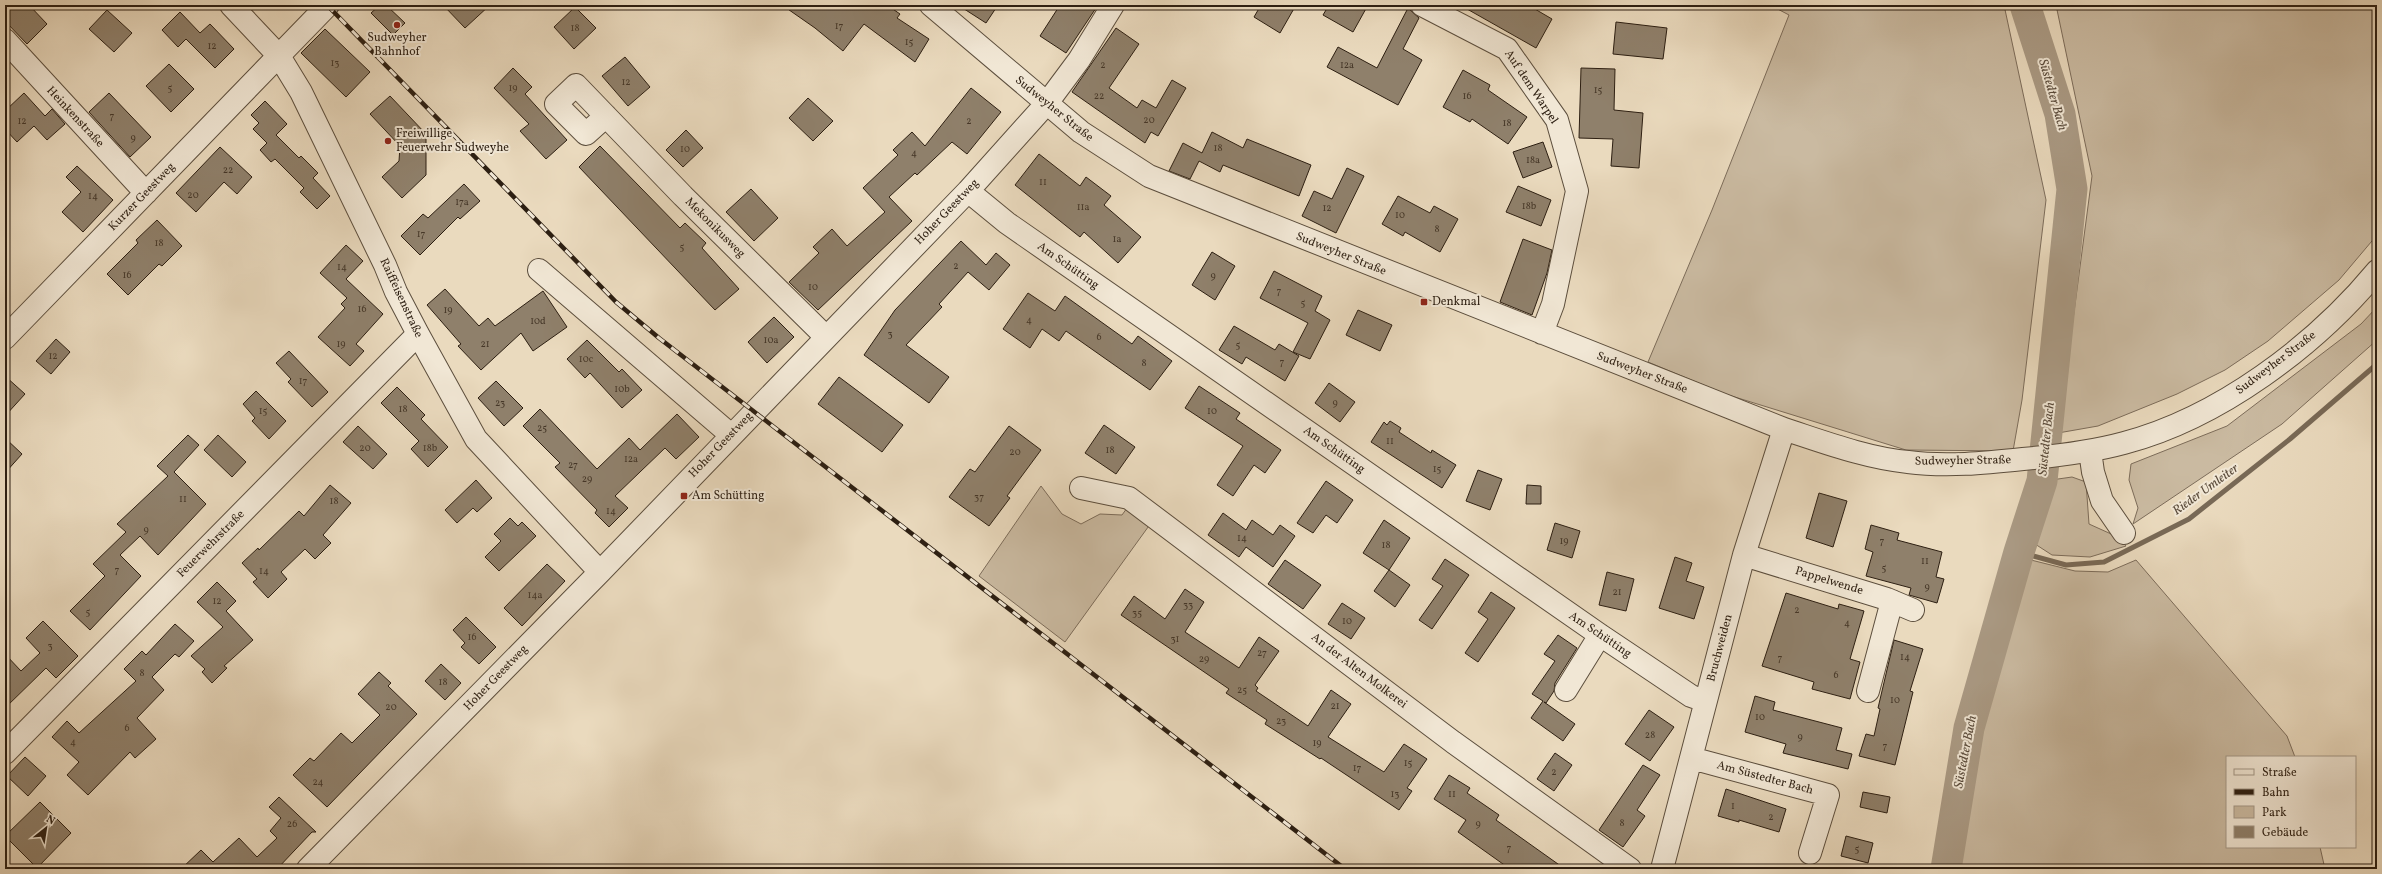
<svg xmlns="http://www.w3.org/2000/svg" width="2382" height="874" font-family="Vollkorn,serif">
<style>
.green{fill:#cabaa1;stroke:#7c6c5a}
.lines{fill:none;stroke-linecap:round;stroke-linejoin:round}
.stream{stroke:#786956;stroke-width:5}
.river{stroke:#aa9a84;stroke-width:31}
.building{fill:#8f806b;stroke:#2d1f12}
.minor-casing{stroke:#5c4e3d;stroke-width:24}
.minor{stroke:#f1e7d5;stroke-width:22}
.rail-casing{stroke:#2d1f12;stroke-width:4.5}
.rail{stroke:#f1e7d5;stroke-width:3;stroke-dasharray:9;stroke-linecap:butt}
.poi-dot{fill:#8f2418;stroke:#f1e7d5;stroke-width:1.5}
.labels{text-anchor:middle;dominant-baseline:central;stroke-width:4;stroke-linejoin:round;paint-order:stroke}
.number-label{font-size:10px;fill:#463728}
.poi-label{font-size:12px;fill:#2d1f12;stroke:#f1e7d5;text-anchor:start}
.street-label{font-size:12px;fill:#2d1f12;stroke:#f1e7d5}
.water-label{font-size:13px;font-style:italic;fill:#594a3a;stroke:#f1e7d5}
</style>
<rect width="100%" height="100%" fill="#eadabe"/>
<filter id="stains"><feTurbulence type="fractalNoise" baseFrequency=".005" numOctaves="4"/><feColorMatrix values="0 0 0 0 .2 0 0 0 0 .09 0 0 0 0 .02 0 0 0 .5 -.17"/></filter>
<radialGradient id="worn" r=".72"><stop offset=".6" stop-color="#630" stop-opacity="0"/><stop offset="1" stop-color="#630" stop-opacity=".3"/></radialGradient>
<path class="green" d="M1770,5h234l42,195 -24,200 -9,51 -107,-1 -181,-56 -77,-32 64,-152 77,-195z
M2056,5h321v230l-38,45 -71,61 -43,29 -48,24 -79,32 -40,7 34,-257z
M2377,307v33l-95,84 -149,100 5,-16 -9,-28 2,-16 96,-38 134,-102z
M2072,477l14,5 3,42 31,14 6,8 -36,11 -38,-2 -17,-11 16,-64z
M1041,486l21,28 19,10 19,-10 22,1 5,-7 24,15 -86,119 -86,-66z
M2031,560l44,11 33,1 28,-12 151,176 8,21h-68v90h93l5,22h-369l23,-139 38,-136z"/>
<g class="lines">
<path class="stream" d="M2019,552l47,13 38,-3 85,-43 101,-80 87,-75"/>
<path class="river" d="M1946,869l23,-141 50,-176 23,-71 30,-292 -12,-75 -35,-109"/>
</g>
<path class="building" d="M12,5h17l18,19 -20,20 -22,-23v-9z
M380,5h6l19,18 -12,12 -22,-22z
M443,5h47l-25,23z
M782,5h105l13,9 -3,4 32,21 -14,23 -51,-38 -21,27 -28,-23z
M958,5h40l-12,18z
M1060,5h38l-32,48 -26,-17z
M1261,5h35l-16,28 -26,-16z
M1329,5h39l-15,27 -30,-17z
M1460,5h68l24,14 -16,29z
M575,7l21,21 -22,21 -20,-22z
M1408,8l11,10 -16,31 19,11 -24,45 -71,-38 11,-20 39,21z
M107,10l25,23 -18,19 -25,-23z
M180,12l20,21 10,-9 24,25 -19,19 -29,-29 -8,8 -16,-17z
M1616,22l51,6 -4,31 -50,-5z
M1116,28l23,16 -30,44 28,20 5,-8 14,8 16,-28 14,8 -28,48 -7,-4 -6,11 -73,-51z
M325,29l45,43 -24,25 -45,-44z
M625,57l25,30 -22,19 -26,-30z
M169,64l25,25 -23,23 -25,-26z
M513,68l19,19 -7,7 42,46 -21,19 -26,-28 9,-7 -35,-36z
M1581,68l34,1 -1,41 29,3 -4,55 -28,-2 2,-27 -34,-1z
M1463,70l27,15 -2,5 39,27 -19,27 -36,-25 -2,3 -27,-15z
M971,88l30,24 -34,42 -15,-12 -35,33 -2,-2 -26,24 23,24 -94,89 -29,-28 30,-29 -6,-6 19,-18 15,17 38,-34 -22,-24 35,-33 -5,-5 19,-18 13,14z
M24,93l21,23 7,-7 13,15 -18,16 -13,-14 -17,16 -12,-13v-18z
M109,93l42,44 -21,20 -41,-45z
M390,96l36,38v41l-24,23 -20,-21 17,-16 1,-15 -30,-32z
M808,98l25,23 -20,20 -24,-23z
M265,101l22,23 -11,11 23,23 2,-2 17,17 -5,5 17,18 -13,13 -17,-17 4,-4 -29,-29 -4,3 -11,-12 7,-7 -14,-14 6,-6 -8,-8z
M686,130l17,18 -20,19 -17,-17z
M1212,132l31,16 4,-9 64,26 -12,31 -76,-31 -3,7 -21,-11 -9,18 -21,-8 14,-28 19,10z
M1543,142l9,25 -29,11 -10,-26z
M600,146l80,82 5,-5 21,20 -4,5 37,41 -24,21 -136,-143z
M220,147l32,30 -15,17 -13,-12 -28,30 -20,-19z
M1039,154l41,32 6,-9 25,19 -7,9 37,32 -23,26 -34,-31 -4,5 -65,-52z
M77,166l36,34 -30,32 -21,-20 19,-20 -15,-15z
M1347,168l17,8 -28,57 -34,-17 12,-25 18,8z
M464,184l16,17 -20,18 -2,-2 -38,38 -19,-19 22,-22 5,4z
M1518,186l33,14 -10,26 -35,-14z
M751,189l27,29 -24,23 -28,-29z
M1398,196l32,17 4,-7 24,13 -18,33 -35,-20 -2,4 -21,-12z
M157,220l25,26 -20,20 -3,-2 -31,31 -21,-21 31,-31 -2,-3z
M1523,239l29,11 -5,23 -15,42 -32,-13z
M961,241l25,24 10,-12 14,12 -21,25 -21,-18 -29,32 3,3 -36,38 43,32 -20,26 -65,-48 31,-45z
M346,245l17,16 -17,18 37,35 -27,30 8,7 -14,15 -32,-29 27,-29 -4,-4 6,-6 -27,-25z
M1212,252l23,14 -20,34 -23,-15z
M1274,271l48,25 -7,15 15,9 -20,39 -17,-7 15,-29 -48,-25z
M445,289l34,37 9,-8 7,8 48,-35 24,36 -34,24 -12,-18 -40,37 -23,-24 3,-2 -34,-39z
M1028,293l27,18 10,-15 67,48 6,-8 34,25 -22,29 -84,-59 -7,10 -17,-12 -12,19 -27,-19z
M1358,310l34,15 -12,26 -34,-16z
M774,317l20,20 -27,26 -19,-21z
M1234,326l41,24 4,-6 20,12 -14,25 -39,-24 -4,7 -23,-14z
M56,339l14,13 -19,22 -15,-13z
M587,340l32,32 3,-3 20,21 -20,18 -32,-35 -5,5 -18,-19z
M289,351l39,41 -16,15 -24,-25 3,-3 -15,-16z
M5,376l20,18 -20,22z
M839,377l64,48 -21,27 -64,-48z
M496,381l27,27 -19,18 -26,-28z
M1329,383l26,19 -15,20 -25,-19z
M1199,386l41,27 -4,6 45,31 -16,23 -11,-8 -21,31 -16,-11 26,-39 -58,-38z
M397,387l28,28 -4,4 27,28 -20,20 -17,-18 8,-8 -38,-38z
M256,391l30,30 -17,18 -17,-18 3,-3 -12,-14z
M540,409l57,60 32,-31 11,12 37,-36 22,23 -23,22 -11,-11 -50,48 13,12 -19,19 -14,-14 2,-3 -42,-43 5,-4 -37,-37z
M1390,421l11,7 -2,4 32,21 1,-3 24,15 -14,23 -71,-46 13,-20 3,3z
M1104,425l31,22 -19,27 -31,-21z
M358,426l29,28 -14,15 -30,-27z
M1009,426l32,24 -34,46 3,2 -21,28 -40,-29 21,-28 5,3z
M188,435l11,10 -25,27 32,32 -48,51 -18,-19 -20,19 21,21 -51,54 -20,-19 35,-35 -12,-12 33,-32 -9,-8 51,-48 -11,-10z
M218,435l28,27 -14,15 -28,-27z
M5,438l17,16 -17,19z
M1478,470l24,9 -12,31 -24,-9z
M476,480l16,18 -15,14 -4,-4 -16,15 -12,-13z
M1326,481l27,19 -16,23 -11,-8 -13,18 -16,-10z
M330,485l21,18 -28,32 8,8 -16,16 -10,-10 -24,23 6,7 -19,19 -15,-16 4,-3 -15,-16 16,-15 1,2 40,-39 5,5z
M1527,485l14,1v18h-15z
M1819,493l28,8 -14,46 -27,-9z
M1223,513l23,17 6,-10 21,15 7,-10 15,11 -22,31 -27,-20 -7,10 -31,-22z
M510,518l8,8 4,-4 14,14 -37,35 -14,-14 16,-16 -7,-7z
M1384,520l26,18 -21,32 -26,-17z
M1555,523l25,8 -8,27 -25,-8z
M1871,525l28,8 -2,7 45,12 -6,25 8,2 -7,24 -28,-8 2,-7 -45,-12 7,-24 -8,-3z
M1675,557l17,6 -6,18 18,6 -10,32 -35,-11z
M1445,559l24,16 -37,54 -13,-9 24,-34 -11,-7z
M1285,560l36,25 -18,24 -35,-25z
M547,564l18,17 -43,45 -18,-18z
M1389,570l21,15 -15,22 -21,-16z
M1607,572l27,7 -8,32 -27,-6z
M217,582l19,19 -10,10 27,29 -29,26 3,2 -15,15 -10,-11 3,-3 -14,-13 32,-29 -26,-25z
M1185,589l19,13 -19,30 54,36 20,-31 20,14 -24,34 3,3 -2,3 52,35 23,-36 20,14 -23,33 56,35 20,-28 23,15 -20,29 5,3 -13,19 -78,-52 -1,1 -55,-35 2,-4 -41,-27 3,-4 -108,-74 13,-19 31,23z
M1491,592l24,16 -37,54 -13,-9 23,-34 -10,-7z
M1786,593l52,16 1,-5 25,7 -14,48 10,3 -10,37 -38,-10 2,-7 -52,-16z
M1342,603l23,15 -14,21 -23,-15z
M466,617l30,30 -17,17 -18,-17 4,-4 -12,-13z
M43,621l35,35 -22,22 -10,-10 -41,40v-54l16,17 19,-18 -14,-15z
M175,624l19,17 -15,16 -4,-3 -23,23 12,13 -27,28 19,21 -21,19 -5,-6 -42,43 -21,-20 12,-13 -27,-25 15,-16 12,12 57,-52 -12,-12 18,-18 4,4z
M1558,635l19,13 -22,35 -1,8 -8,12 -2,-1 31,22 -12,17 -32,-23 12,-17 -11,-7 23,-33 -11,-7z
M1894,640l29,9 -13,42 3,1 -18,73 -36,-9 7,-22 8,2 6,-27 -2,-1z
M441,664l20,19 -16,17 -20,-19z
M379,672l12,11 -3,3 29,28 -90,93 -34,-32 17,-17 4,3 27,-28 11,10 28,-28 -22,-21z
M1755,696l20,6 -2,8 69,18 -6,22 16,4 -4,15 -65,-16 3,-9 -41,-12z
M1649,710l25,17 -24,34 -25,-17z
M1555,753l17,12 -18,26 -17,-12z
M25,757l21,19 -18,20 -21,-20z
M1643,765l17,10 -23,35 8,6 -22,31 -24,-17z
M1449,775l21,13 -3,5 32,22 -3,5 69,49h-55l-52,-37 8,-12 -32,-21z
M1726,789l60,20 -7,23 -40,-12v2l-21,-6z
M1863,792l27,5 -3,16 -27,-6z
M279,797l37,35h-4l-35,37h-96l20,-19 12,12 26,-24 18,19 20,-19 -7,-7 11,-13 -12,-11z
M40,802l31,31 -34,35 -32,-32z
M1846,836l27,7 -5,20 -27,-7z"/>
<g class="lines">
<defs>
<path id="minor" d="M231,5l48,51 22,36 84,173 11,27 22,42 58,105 124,133
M931,5l150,127 68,44 635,253c40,13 82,29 124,33 38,5 77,1 115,-3 34,-3 68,-7 101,-16 95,-25 191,-97 253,-172
M1422,5l85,44 50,71 20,71 -24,113 -11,29
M5,40l141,153
M606,116l-20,18 -30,-30 20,-19 107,111 143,141
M968,191l39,32 593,412 91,61 14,5
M539,270l192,165
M5,338l323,-333
M2090,451l3,21 9,29 22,32
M1081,488l48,10 324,244 177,127
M1744,555l143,44 26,11
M1566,690l34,-55
M1868,691l24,-90
M5,753l413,-419
M1691,758l137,37 -18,58
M308,869l292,-297 368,-381 79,-88 32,-43 34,-55
M1662,869l82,-314 40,-126"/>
</defs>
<use href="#minor" class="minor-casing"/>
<use href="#minor" class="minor"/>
<defs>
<path id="rail" d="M327,5l289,297 43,36 686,531"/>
</defs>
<use href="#rail" class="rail-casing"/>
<use href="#rail" class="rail"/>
</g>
<g class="poi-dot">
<circle cx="397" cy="25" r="4"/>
<circle cx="388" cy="141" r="4"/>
<rect x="1420" y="298" width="8" height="8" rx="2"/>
<rect x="680" y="492" width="8" height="8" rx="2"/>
</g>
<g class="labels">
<g class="number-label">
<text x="839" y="26">17</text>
<text x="575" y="28">18</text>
<text x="909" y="42">15</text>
<text x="212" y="46">12</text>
<text x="335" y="63">13</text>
<text x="1103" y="65">2</text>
<text x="1347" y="65">12a</text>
<text x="626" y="82">12</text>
<text x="170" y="88">5</text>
<text x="513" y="88">19</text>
<text x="1598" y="90">15</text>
<text x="1099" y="96">22</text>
<text x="1467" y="96">16</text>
<text x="112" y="116">7</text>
<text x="1149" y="120">20</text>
<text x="22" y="121">12</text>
<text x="969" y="121">2</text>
<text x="1507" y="123">18</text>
<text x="133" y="138">9</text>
<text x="1218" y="148">18</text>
<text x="685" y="149">10</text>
<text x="914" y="153">4</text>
<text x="1533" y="160">18a</text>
<text x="228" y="170">22</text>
<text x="1043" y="182">11</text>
<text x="193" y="195">20</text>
<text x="93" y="196">14</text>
<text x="462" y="202">17a</text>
<text x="1529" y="206">18b</text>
<text x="1083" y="207">11a</text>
<text x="1327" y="208">12</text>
<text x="1400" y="215">10</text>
<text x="1437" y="229">8</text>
<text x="421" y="234">17</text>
<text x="1117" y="239">1a</text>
<text x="159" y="243">18</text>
<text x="682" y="247">5</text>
<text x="956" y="266">2</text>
<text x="342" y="267">14</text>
<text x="127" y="275">16</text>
<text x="1213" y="276">9</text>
<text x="813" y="287">10</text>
<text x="1279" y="291">7</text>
<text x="1303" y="303">5</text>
<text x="362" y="309">16</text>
<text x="448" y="310">19</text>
<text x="1029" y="320">4</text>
<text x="538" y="321">10d</text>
<text x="890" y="334">3</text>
<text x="1099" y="337">6</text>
<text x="771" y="340">10a</text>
<text x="341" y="344">19</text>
<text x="485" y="344">21</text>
<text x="1238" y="345">5</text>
<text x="53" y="356">12</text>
<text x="586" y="359">10c</text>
<text x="1282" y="362">7</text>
<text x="1144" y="363">8</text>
<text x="303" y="381">17</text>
<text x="622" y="389">10b</text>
<text x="500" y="403">23</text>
<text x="1335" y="403">9</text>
<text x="403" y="409">18</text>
<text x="263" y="411">15</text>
<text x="1212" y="411">10</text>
<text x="542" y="428">25</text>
<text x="1390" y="441">11</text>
<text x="365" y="448">20</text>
<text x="430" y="448">18b</text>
<text x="1110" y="450">18</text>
<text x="1015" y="452">20</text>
<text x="631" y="459">12a</text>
<text x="573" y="465">27</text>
<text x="1437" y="469">15</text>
<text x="587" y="479">29</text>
<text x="979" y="497">37</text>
<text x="183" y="499">11</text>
<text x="334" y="501">18</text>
<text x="611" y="511">14</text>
<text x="146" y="530">9</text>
<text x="1242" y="538">14</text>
<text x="1564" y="541">19</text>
<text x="1882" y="541">7</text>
<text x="1386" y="545">18</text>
<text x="1925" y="561">11</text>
<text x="1884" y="568">5</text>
<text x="117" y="570">7</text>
<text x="264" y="571">14</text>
<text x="1927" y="587">9</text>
<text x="1617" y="592">21</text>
<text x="535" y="595">14a</text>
<text x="217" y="601">12</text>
<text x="1188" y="605">33</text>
<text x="1797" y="610">2</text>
<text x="88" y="612">5</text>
<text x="1137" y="613">35</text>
<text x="1347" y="621">10</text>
<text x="1847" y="623">4</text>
<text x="472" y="637">16</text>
<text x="1175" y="639">31</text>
<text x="50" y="646">3</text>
<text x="1262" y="653">27</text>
<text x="1905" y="657">14</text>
<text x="1780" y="658">7</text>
<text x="1204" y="659">29</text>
<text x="142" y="673">8</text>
<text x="1836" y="675">6</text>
<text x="443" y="682">18</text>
<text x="1242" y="690">25</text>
<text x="1895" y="700">10</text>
<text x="1335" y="706">21</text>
<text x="391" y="707">20</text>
<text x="1760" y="717">10</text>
<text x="1281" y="721">23</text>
<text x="127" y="728">6</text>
<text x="1650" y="735">28</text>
<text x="1800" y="737">9</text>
<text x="73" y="742">4</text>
<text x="1317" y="743">19</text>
<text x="1885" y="746">7</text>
<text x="1408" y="763">15</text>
<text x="1357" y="768">17</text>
<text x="1554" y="772">2</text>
<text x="318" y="782">24</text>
<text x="1395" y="794">13</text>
<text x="1452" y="794">11</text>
<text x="1733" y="806">1</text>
<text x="1771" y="817">2</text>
<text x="1622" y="823">8</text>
<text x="292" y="824">26</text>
<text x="1478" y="824">9</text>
<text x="1509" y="848">7</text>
<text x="1857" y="849">5</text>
</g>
<g class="poi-label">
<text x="397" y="38" text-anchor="middle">Sudweyher<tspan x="397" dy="14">Bahnhof</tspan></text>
<text x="396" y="134">Freiwillige<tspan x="396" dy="14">Feuerwehr Sudweyhe</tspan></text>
<text x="1432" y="302">Denkmal</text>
<text x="692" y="496">Am Schütting</text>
</g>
<g class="street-label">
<text transform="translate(1531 87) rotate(56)">Auf dem Warpel</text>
<text transform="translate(1054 109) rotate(39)">Sudweyher Straße</text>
<text transform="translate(75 117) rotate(47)">Heinkenstraße</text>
<text transform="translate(142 197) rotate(-46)">Kurzer Geestweg</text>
<text transform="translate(947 212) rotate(-46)">Hoher Geestweg</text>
<text transform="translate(715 228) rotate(45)">Mekonikusweg</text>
<text transform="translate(1341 254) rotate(22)">Sudweyher Straße</text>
<text transform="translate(1068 266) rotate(35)">Am Schütting</text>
<text transform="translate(401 298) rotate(65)">Raiffeisenstraße</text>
<text transform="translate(2276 363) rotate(-37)">Sudweyher Straße</text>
<text transform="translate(1642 373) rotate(21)">Sudweyher Straße</text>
<text transform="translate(721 445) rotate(-46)">Hoher Geestweg</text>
<text transform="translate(1334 450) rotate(35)">Am Schütting</text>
<text transform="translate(1963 461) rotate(-1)">Sudweyher Straße</text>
<text transform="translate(211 544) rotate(-45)">Feuerwehrstraße</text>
<text transform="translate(1829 581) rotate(17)">Pappelwende</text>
<text transform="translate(1600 635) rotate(34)">Am Schütting</text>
<text transform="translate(1720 648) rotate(-75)">Bruchweiden</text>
<text transform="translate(1359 671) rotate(37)">An der Alten Molkerei</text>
<text transform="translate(496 678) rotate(-46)">Hoher Geestweg</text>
<text transform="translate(1765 778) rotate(15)">Am Süstedter Bach</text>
</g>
<g class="water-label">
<text transform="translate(2052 95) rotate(74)">Süstedter Bach</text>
<text transform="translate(2047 439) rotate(-84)">Süstedter Bach</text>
<text transform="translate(2206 490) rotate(-36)">Rieder Umleiter</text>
<text transform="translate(1966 752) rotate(-79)">Süstedter Bach</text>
</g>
</g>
<rect width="2382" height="874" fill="none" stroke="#eadabe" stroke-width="20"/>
<rect x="6" y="6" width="2370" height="862" fill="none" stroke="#2d1f12" stroke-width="2"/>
<rect x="10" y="10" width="2362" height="854" fill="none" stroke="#2d1f12"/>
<rect x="2226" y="756" width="130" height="92" fill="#f1e7d5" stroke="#a39787"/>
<rect x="2234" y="769" width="20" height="6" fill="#f1e7d5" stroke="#a39787"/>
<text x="2262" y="776" font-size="12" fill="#2d1f12">Straße</text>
<rect x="2234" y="789" width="20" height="6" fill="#2d1f12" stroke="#a39787"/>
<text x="2262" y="796" font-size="12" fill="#2d1f12">Bahn</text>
<rect x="2234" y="806" width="20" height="12" fill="#cabaa1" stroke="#a39787"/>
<text x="2262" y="816" font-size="12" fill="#2d1f12">Park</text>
<rect x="2234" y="826" width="20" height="12" fill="#8f806b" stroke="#a39787"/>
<text x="2262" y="836" font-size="12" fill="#2d1f12">Gebäude</text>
<g transform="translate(46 828) rotate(30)" stroke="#f1e7d5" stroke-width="3" paint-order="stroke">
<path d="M0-3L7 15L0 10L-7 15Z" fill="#2d1f12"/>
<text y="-6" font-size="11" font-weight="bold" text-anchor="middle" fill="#2d1f12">N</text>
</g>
<rect width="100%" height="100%" filter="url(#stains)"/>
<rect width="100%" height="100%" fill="url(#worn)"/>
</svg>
